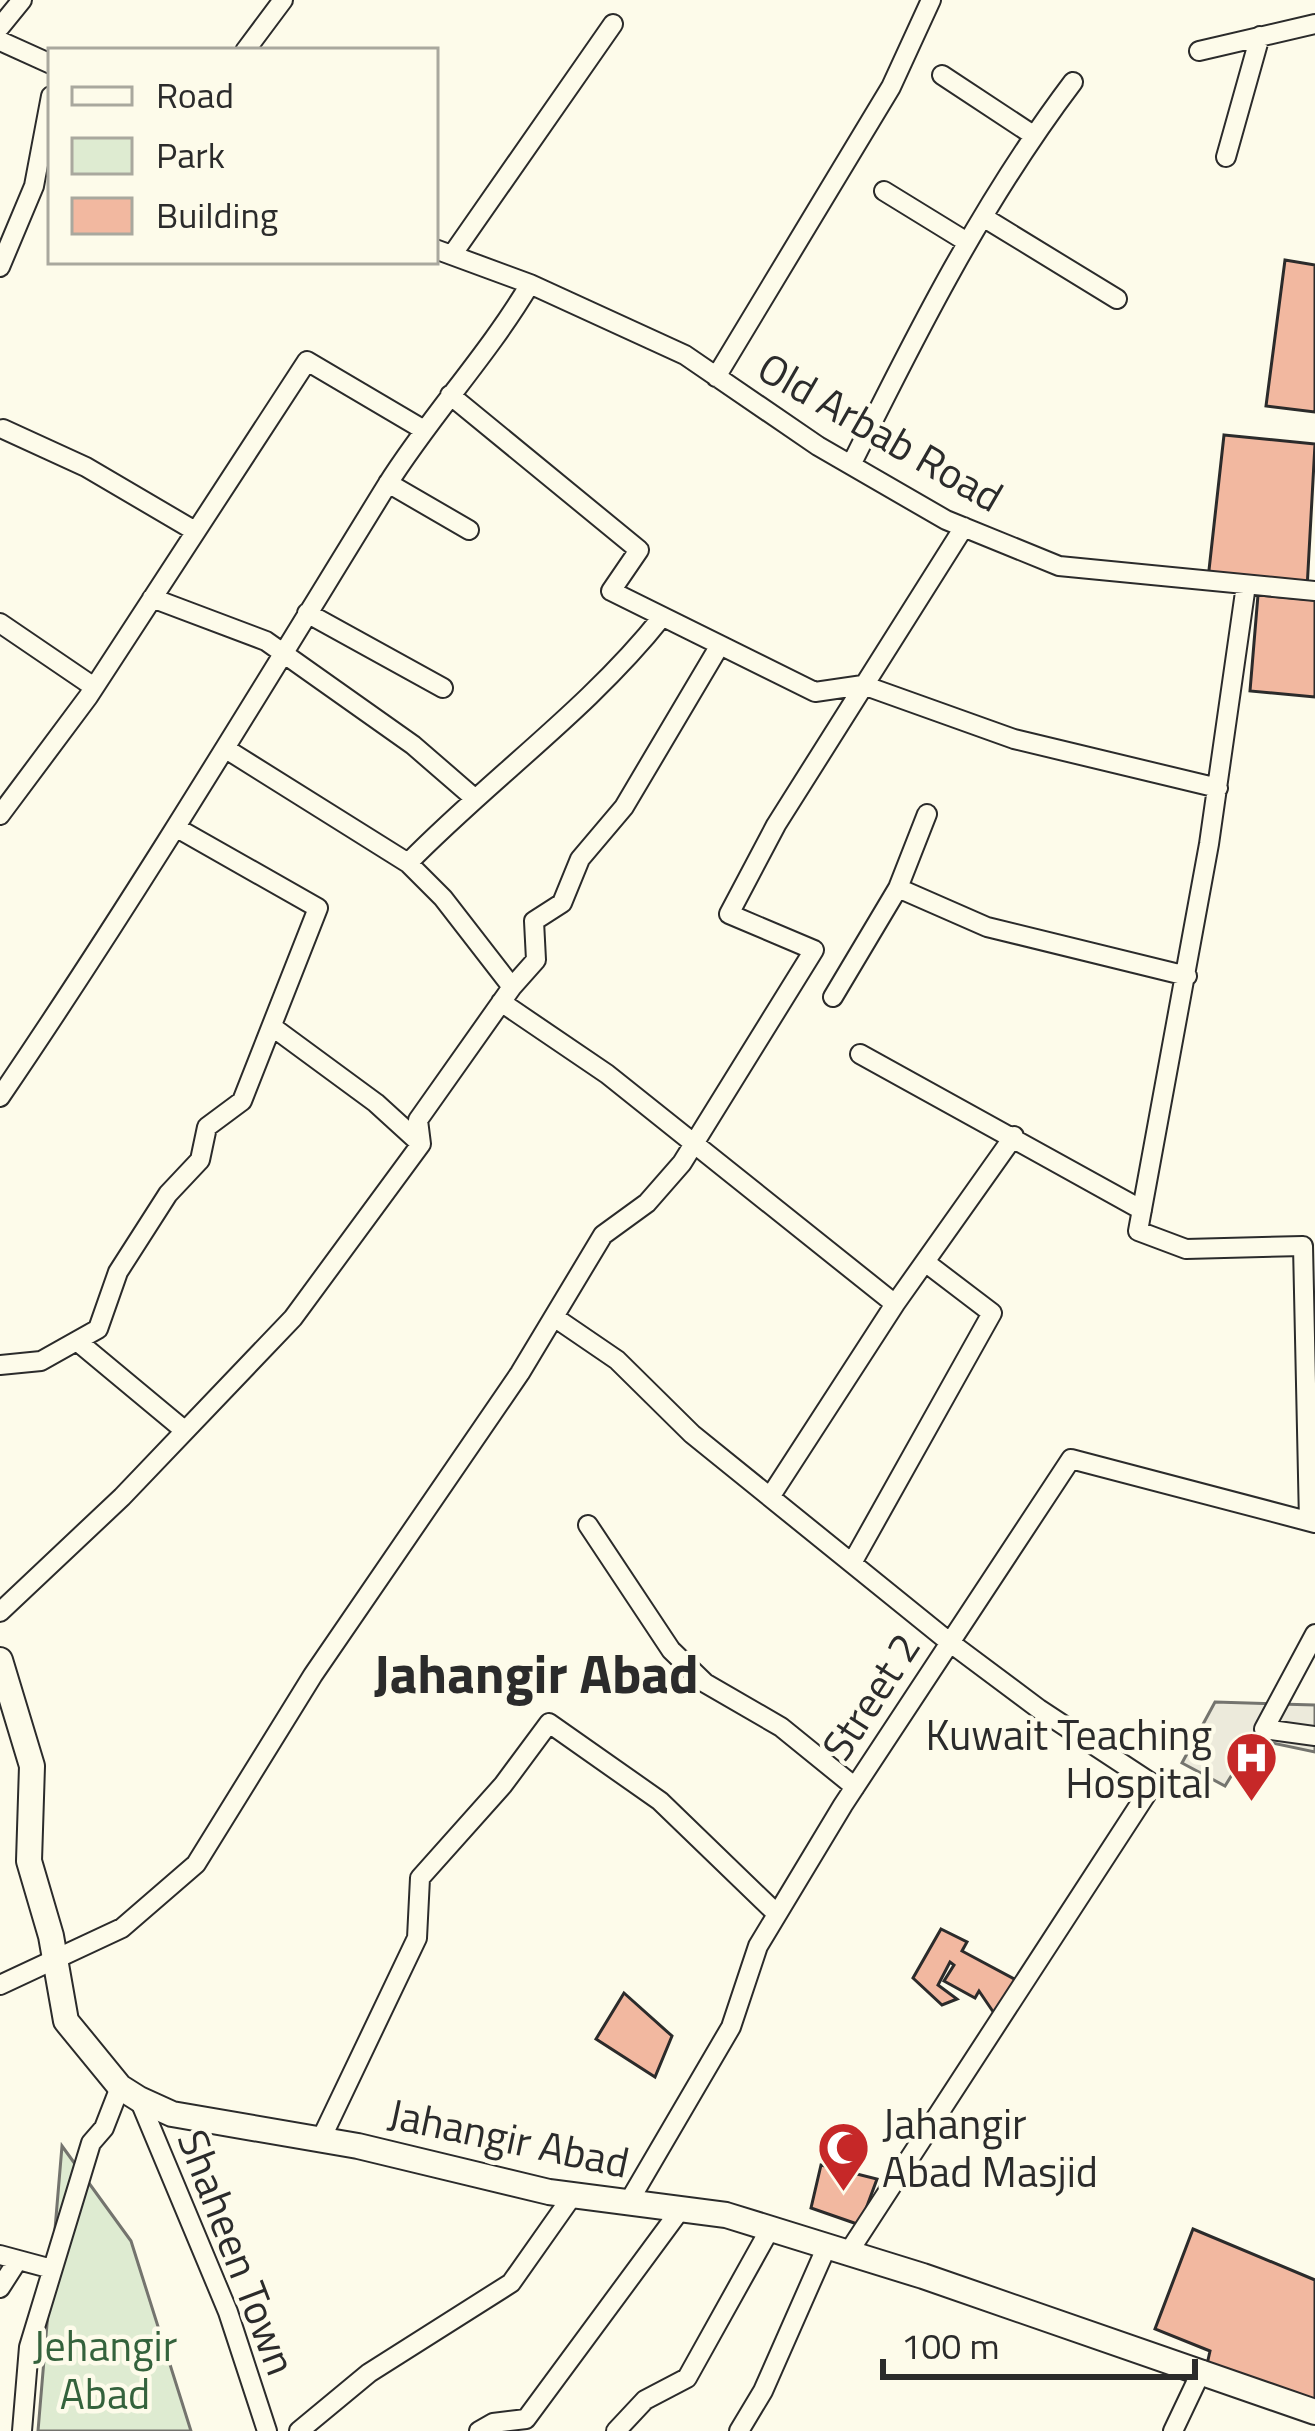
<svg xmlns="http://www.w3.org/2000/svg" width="1315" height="2431" font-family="'Titillium Web',sans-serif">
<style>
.green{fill:#deebd1;stroke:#74746e;stroke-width:3}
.parking{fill:#eceadb;stroke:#74746e;stroke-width:3}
.building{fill:#f2b8a0;stroke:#2b2b2b;stroke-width:3}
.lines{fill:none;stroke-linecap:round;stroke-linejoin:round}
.minor-casing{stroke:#2b2b2b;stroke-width:22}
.tertiary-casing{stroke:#2b2b2b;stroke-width:28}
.minor{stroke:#fdfbea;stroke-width:18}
.tertiary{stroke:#fdfbea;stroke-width:24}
.labels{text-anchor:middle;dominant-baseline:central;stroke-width:9;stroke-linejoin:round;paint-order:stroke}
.street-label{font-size:42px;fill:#2b2b2b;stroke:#fdfbea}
.poi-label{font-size:42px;fill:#2b2b2b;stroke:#fdfbea;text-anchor:end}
.park-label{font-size:42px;fill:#34623c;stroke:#fdfbea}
.district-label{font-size:54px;font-weight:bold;fill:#2b2b2b;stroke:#fdfbea}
</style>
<rect width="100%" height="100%" fill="#fdfbea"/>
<path class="green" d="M62,2146l69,95 60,190h-153z"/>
<path class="parking" d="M1215,1702l100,3v47l-61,-13 -29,47 -43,-23z"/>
<path class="building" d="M1285,260l30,5v147l-49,-6z
M1224,435l91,9 -8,145 -99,-10z
M1258,595l57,5v97l-65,-6z
M941,1929l26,13 -5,9 54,29 -20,36 -17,-25 -4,7 -31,-17 10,-16 -4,-3 -12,23 19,14 -15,6 -29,-27z
M624,1993l48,43 -17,41 -59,-38z
M821,2165l56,14 -17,46 -49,-17z
M1193,2229l122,51v135l-109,-46 4,-18 -55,-22z"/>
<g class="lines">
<defs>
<path id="minor" d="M0,27l22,-27
M0,41l51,23
M245,51l38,-51
M1199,51l116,-27
M942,75l91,60
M1226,157l34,-121
M884,191l83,51
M983,217l134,82
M435,249l95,35 155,71 133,91 128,74 113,46 256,25
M452,255l161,-231
M0,267l34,-81 17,-90
M716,377l175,-290 40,-87
M450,395l189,155 -28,41 204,101 48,-7 151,54 204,49
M3,429l83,38 109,64
M851,465c66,-133 132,-264 222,-383
M388,483l81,47
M1246,585l-37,259 -71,387 48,18 117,-3 6,275
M152,598l114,43 147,104 60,52
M307,613l136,75
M0,623l94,64
M0,815l88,-118 219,-336 117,69
M408,863c82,-84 181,-154 254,-246
M898,888l89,39 200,49
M512,987l24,-27 -2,-39 28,-18 18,-44 44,-52 96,-162
M833,997l65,-109 29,-74
M501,1002l106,72 288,230
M274,1028l102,75 45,41
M860,1054l282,156
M0,1097c136,-200 260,-406 387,-612 44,-70 101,-130 143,-201
M554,1317l63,43 75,74 256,207 91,68 114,75 -305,469
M77,1341l107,89
M0,1365l41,-4 57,-32 20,-57 50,-78 32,-34 7,-33 35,-26 76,-193 -141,-80
M770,1497l125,-193 119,-168
M588,1525l83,125 34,33 76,44 74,60
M852,1563l140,-250 -67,-51
M0,1612l122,-115 171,-179 128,-174 -3,-24 94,-133 -69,-89 -35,-35 -182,-114
M1315,1634l-51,95 51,7
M0,1985l122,-57 74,-64 117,-189 207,-302 83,-138 44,-32 35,-40 132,-213 -85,-36 47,-89 188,-298
M139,2099l89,213 39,119
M321,2139l96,-201 3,-60 83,-93 46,-62 111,78 117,113
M628,2203l103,-176 27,-81 85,-141 228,-346 244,64
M0,2255l52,14
M0,2288l18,-28
M22,2431l7,-84 62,-204 13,-15 16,-41
M299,2431l70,-58 142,-90 62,-88
M479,2431l14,-8 33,-4 155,-210
M616,2431l29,-31 42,-22 83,-149
M739,2431l24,-40 64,-145
M1173,2431l29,-61"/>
<path id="tertiary" d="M0,1660l32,106 -3,95 22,75 15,85 54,66 19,12 33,15 186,32 191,46 177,23 197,61 392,136"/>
</defs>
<use href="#minor" class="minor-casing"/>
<use href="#tertiary" class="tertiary-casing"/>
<use href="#minor" class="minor"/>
<use href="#tertiary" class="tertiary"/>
</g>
<defs>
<symbol id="hospital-pin" viewBox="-11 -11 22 30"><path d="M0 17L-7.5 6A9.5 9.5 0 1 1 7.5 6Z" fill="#c62828" stroke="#fdfbea"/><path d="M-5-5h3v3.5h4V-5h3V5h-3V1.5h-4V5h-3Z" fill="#fff"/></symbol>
<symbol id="mosque-pin" viewBox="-11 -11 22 30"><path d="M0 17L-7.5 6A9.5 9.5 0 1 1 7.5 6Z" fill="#c62828" stroke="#fdfbea"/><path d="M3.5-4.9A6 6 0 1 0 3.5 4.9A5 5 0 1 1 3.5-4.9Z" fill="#fff"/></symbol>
</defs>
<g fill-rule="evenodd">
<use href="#hospital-pin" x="1222" y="1728" width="59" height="81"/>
<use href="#mosque-pin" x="814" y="2118" width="59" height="81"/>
</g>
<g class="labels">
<g class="street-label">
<text transform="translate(881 431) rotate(30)">Old Arbab Road</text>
<text transform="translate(870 1696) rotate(-57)">Street 2</text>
<text transform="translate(509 2137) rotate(12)">Jahangir Abad</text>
<text transform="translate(238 2252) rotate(69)">Shaheen Town</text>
</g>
<g class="poi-label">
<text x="1212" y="1734">Kuwait Teaching<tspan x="1212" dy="48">Hospital</tspan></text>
<text x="882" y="2123" text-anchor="start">Jahangir<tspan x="882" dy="48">Abad Masjid</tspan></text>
</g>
<g class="park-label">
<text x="105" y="2345">Jehangir<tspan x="105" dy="48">Abad</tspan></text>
</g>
<g class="district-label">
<text x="536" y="1673">Jahangir Abad</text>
</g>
</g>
<rect x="48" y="48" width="390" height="216" fill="#fdfbea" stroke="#a9a89e" stroke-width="3"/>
<rect x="72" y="87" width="60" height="18" fill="#fdfbea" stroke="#a9a89e" stroke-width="3"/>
<text x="156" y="108" font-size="36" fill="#2b2b2b">Road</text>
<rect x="72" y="138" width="60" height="36" fill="#deebd1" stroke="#a9a89e" stroke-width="3"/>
<text x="156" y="168" font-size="36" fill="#2b2b2b">Park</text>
<rect x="72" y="198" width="60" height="36" fill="#f2b8a0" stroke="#a9a89e" stroke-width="3"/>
<text x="156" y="228" font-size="36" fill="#2b2b2b">Building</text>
<path d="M883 2359v18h312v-18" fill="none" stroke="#2b2b2b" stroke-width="6"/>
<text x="901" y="2359" font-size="36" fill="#2b2b2b" stroke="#fdfbea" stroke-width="9" paint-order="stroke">100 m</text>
</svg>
